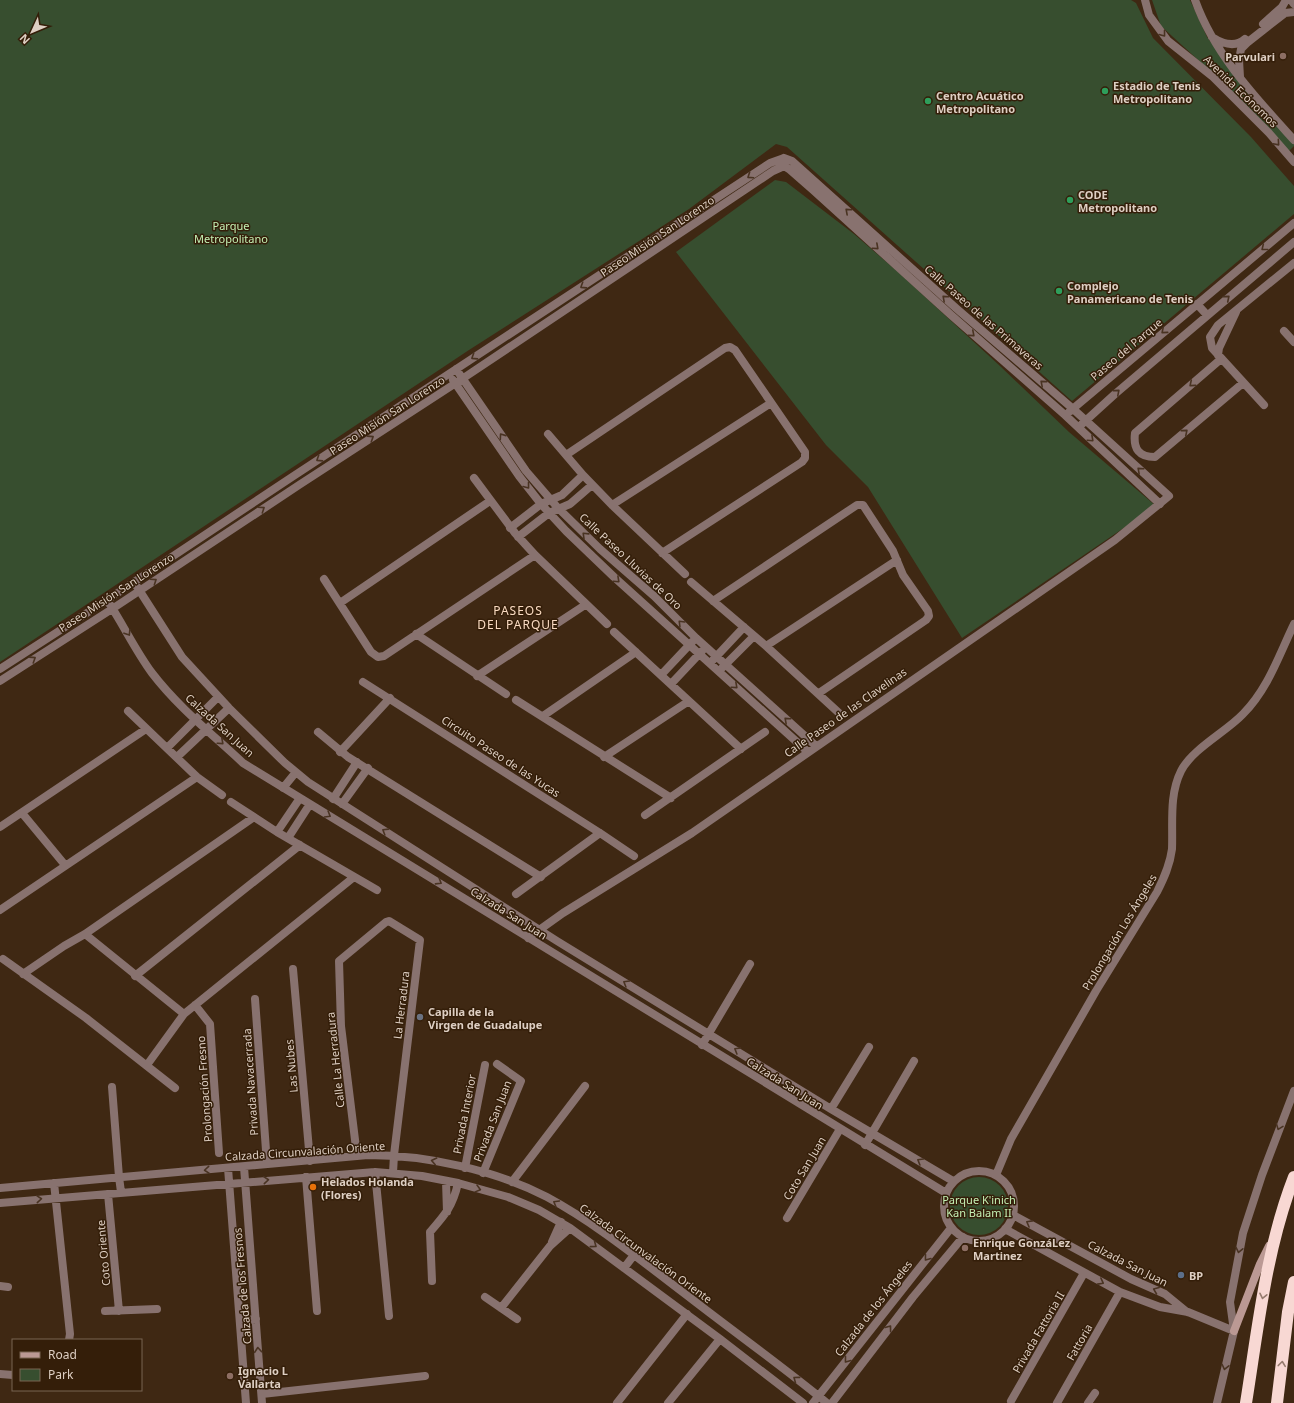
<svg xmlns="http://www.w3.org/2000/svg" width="1294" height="1403" font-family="'Noto Sans',sans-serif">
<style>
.green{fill:#374e2f}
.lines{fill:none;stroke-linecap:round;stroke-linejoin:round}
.street{stroke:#88726f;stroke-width:8}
.secondary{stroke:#bb9994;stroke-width:8}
.highway{stroke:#f8d8d3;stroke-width:12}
.oneway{stroke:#493322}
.oneway2{stroke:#967b6e}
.education-dot{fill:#8d6e63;stroke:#341e09;stroke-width:1.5}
.leisure-dot{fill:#2e9e5b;stroke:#341e09;stroke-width:1.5}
.worship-dot{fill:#6b7280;stroke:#341e09;stroke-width:1.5}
.food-dot{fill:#e8710a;stroke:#341e09;stroke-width:1.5}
.service-dot{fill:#5c6f8a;stroke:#341e09;stroke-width:1.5}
.labels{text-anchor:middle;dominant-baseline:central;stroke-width:3;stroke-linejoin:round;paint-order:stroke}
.poi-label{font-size:11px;font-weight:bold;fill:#decfc3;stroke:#341e09;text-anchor:start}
.street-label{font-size:11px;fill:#decfc3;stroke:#341e09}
.park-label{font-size:11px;fill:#c4f1b5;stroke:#341e09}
.neighbourhood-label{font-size:12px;letter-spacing:1px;fill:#fadbc2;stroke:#341e09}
</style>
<rect width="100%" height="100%" fill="#3f2813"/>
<path class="green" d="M0,0h1131l5,3 17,35 98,99 43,49v28l-222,187 -285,-254 -11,-3 -87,65 -220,141 -469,312z
M1152,0h38l17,37 58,76 29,31v2l-6,6 -58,-63 -69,-63z
M775,180l11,2 68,52 44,38 102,94 69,66 87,74 -194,132 -94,-151 -42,-42 -150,-193z
M950 1206a29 29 0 1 1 58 0a29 29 0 1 1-58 0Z"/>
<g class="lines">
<path class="street" d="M1145,0l4,15 19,26 44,35 57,57 25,29
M1195,0c19,54 61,98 99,140
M1291,0l3,4
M1263,24l19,-17 4,-7
M1212,37c11,7 23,11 33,2
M1240,77l-1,-17 2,-11 7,-7 37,-29 9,-1
M784,166l5,3 24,21 138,125 114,100 95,89
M1197,304l10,11
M1284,331l10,11
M1218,355l1,-7 17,-36
M1221,359l-86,74c-2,16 4,24 20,24l88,-74
M456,369l70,102 32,37 42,41 54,47 42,42 120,108
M453,380l66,96 22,28 25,27 48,46 194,175
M1264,405l-52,-57 -2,-11 8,-12 76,-62
M1069,412l225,-189
M1082,424l33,-30 179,-152
M548,434l35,41 29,30 73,69
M566,455l159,-107 5,-1 5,3 70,102v6l-3,4 -140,91
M474,478l41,55 20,22 72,69
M612,505l159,-102
M510,528l31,-24 21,-9 21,-20
M518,537l31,-24 21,-9 22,-19
M324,579l47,73 7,5 6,-1 151,-101
M134,582l48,75 47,51 56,55 23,19 249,159 274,168 122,72
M691,582l75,64 73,67
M107,600c16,24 28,50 45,73 26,34 60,61 91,90l703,430
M713,601l144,-96h6l30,46 10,24 25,36 1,5 -3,4 -107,73
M340,603l150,-102
M614,632l127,117
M416,634l90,60
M766,646l131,-86
M713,660l31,-33
M722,668l32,-32
M0,669l107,-69 185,-123 478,-314 14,-5
M661,675l32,-34
M477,676l108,-71
M0,681l112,-72 187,-124 163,-106 311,-208 11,-5
M363,682l237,151 34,23
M671,684l31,-33
M516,700l155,98
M128,711l69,66 25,18
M543,716l93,-64
M318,732l30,25 193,120
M167,748l51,-51
M340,752l50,-54
M177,757l52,-49
M604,757l85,-56
M283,788l13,-16
M333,799l24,-37
M231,802l46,30 100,58
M342,804l26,-36
M22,813l43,52
M645,815l120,-83
M0,827l146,-98
M277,832l23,-34
M288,838l22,-34
M516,894l84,-61
M0,910l197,-133
M85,934l99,80
M528,938l35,-25 129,-80 423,-293 54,-44 -97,-88 -115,-99 -165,-148 -8,-3
M3,959l83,59 89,70
M293,969l17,192
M23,974l41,-28 21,-12 169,-117
M135,976l165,-131
M255,999l12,165
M195,1005l15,19 9,129
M702,1045l48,-81
M147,1065l37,-51 170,-137
M112,1087l7,90 2,15
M831,1109l38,-62
M865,1145l49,-84
M357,1156l-16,-130 -2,-65 47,-39 3,-1 31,19 -26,215 -1,18
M244,1167l18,236
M228,1168l18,235
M465,1168l20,-103
M944 1206a35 35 0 1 1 70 0a35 35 0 1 1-70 0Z
M375,1172l14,144
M483,1173l38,-92 -24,-17
M996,1175l15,-36 85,-148 61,-99c7,-14 13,-27 15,-43 1,-26 -3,-54 9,-78 11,-22 45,-39 62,-57 25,-25 36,-59 51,-90
M306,1177l11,134
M446,1181l1,31
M512,1182l73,-96
M54,1183l16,151 -1,6
M0,1188l368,-33c58,0 127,15 179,42 52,28 98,67 146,103 44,34 90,67 134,103
M108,1194l11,117
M0,1203l375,-31 47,4 36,7 50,14 31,13 31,18 150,111 83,64
M1013,1215l118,64 34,15 22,18
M787,1218l53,-89
M1005,1229l115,63 40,15 28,5 46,19
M552,1242l9,-20
M624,1268l10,-13
M432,1281l-2,-49c15,-17 23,-26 28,-49
M0,1286l8,1
M485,1297l32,22
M501,1308l49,-62 20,-18
M105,1311l52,-2
M240,1320l16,-1
M0,1374l13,1
M262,1394l163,-18
M1011,1401l73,-128
M617,1403l70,-89
M668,1403l52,-64
M813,1403l138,-175
M832,1403l81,-106 50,-60
M1057,1403l63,-111
M1088,1403l7,-10
M1217,1403l17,-72 -4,-29 13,-69 19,-58 32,-84"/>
<path class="secondary" d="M1234,1331l26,-67 9,-18"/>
<path class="highway" d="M1246,1403c12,-75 20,-154 48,-226
M1277,1403l11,-91 6,-30"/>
</g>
<defs><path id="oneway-chevron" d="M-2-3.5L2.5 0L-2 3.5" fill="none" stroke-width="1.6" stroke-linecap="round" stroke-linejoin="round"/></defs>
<g class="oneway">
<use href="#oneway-chevron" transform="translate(1163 34) rotate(52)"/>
<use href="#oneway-chevron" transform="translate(1277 143) rotate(49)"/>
<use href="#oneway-chevron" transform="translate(750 176) rotate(146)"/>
<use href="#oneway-chevron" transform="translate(848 211) rotate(-138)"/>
<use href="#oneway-chevron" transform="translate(876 247) rotate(42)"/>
<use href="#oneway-chevron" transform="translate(1264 248) rotate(141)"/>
<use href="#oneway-chevron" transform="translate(583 286) rotate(147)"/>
<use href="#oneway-chevron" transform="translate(945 298) rotate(-138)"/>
<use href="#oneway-chevron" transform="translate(1227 298) rotate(-40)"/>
<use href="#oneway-chevron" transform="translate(1164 331) rotate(140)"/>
<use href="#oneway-chevron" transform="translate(972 334) rotate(41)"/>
<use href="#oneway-chevron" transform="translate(474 357) rotate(147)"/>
<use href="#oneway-chevron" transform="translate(1043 383) rotate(-139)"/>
<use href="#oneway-chevron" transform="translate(1192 384) rotate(140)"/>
<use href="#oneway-chevron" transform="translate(1117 392) rotate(-41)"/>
<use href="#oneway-chevron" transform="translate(1185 432) rotate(-40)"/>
<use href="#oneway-chevron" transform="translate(502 436) rotate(-125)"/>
<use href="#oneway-chevron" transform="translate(371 438) rotate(-33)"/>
<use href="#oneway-chevron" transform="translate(1091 439) rotate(43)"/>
<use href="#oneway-chevron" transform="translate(319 459) rotate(147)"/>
<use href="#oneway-chevron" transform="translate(1140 470) rotate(-138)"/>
<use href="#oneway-chevron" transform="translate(527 486) rotate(52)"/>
<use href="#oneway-chevron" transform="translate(262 509) rotate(-34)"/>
<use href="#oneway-chevron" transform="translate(585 535) rotate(-136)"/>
<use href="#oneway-chevron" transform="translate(617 580) rotate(43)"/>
<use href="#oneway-chevron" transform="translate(154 581) rotate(-34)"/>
<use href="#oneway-chevron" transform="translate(681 623) rotate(-135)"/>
<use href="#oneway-chevron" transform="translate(128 633) rotate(58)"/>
<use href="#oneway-chevron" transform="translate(33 659) rotate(-33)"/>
<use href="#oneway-chevron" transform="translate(735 686) rotate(42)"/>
<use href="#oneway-chevron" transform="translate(787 720) rotate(-138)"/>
<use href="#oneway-chevron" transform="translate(221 742) rotate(42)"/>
<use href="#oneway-chevron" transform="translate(328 815) rotate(31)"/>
<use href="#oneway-chevron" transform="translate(385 831) rotate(-148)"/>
<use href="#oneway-chevron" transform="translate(439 882) rotate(32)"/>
<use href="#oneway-chevron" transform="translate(626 983) rotate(-149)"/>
<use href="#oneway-chevron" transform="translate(737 1050) rotate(-149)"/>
<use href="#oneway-chevron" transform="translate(1279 1127) rotate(111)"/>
<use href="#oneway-chevron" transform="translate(434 1161) rotate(-168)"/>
<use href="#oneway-chevron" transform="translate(920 1161) rotate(-149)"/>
<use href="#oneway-chevron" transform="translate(207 1170) rotate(175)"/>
<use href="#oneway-chevron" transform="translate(266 1180) rotate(-5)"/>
<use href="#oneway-chevron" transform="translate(478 1189) rotate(15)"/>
<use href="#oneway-chevron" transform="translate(39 1199) rotate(-5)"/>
<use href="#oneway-chevron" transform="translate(556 1203) rotate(-150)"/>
<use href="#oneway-chevron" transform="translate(1029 1223) rotate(-151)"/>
<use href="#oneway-chevron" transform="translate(594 1245) rotate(37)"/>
<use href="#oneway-chevron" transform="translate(1239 1250) rotate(102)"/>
<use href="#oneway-chevron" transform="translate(927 1258) rotate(128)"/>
<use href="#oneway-chevron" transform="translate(1101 1282) rotate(28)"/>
<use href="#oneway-chevron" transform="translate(1156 1290) rotate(-158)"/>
<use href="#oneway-chevron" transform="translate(889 1328) rotate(-53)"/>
<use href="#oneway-chevron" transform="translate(258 1350) rotate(-95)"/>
<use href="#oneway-chevron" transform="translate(847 1360) rotate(128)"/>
<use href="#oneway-chevron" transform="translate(1225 1367) rotate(103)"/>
<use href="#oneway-chevron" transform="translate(796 1379) rotate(-143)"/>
</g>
<g class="oneway2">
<use href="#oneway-chevron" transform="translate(1263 1296) rotate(102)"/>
<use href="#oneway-chevron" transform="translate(1282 1364) rotate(-83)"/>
</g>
<g class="education-dot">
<circle cx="1283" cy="56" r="4"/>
<circle cx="965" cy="1248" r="4"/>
<circle cx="230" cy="1376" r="4"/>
</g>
<g class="leisure-dot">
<circle cx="1105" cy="91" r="4"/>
<circle cx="928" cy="101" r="4"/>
<circle cx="1070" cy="200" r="4"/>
<circle cx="1059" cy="291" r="4"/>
</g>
<circle class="worship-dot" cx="420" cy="1017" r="4"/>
<circle class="food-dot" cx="313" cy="1187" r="4"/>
<circle class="service-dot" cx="1181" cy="1275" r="4"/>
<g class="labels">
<g class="poi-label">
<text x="1275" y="56" text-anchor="end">Parvulari</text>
<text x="1113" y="85">Estadio de Tenis<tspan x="1113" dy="13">Metropolitano</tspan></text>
<text x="936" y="95">Centro Acuático<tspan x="936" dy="13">Metropolitano</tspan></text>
<text x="1078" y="194">CODE<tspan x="1078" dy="13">Metropolitano</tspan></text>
<text x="1067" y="285">Complejo<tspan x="1067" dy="13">Panamericano de Tenis</tspan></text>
<text x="428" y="1011">Capilla de la<tspan x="428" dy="13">Virgen de Guadalupe</tspan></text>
<text x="321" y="1181">Helados Holanda<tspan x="321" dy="13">(Flores)</tspan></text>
<text x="973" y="1242">Enrique GonzáLez<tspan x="973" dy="13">Martinez</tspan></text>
<text x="1189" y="1275">BP</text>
<text x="238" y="1370">Ignacio L<tspan x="238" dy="13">Vallarta</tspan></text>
</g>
<g class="street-label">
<text transform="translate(1241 91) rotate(44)">Avenida Ecónomos</text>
<text transform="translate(657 236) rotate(-34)">Paseo Misión San Lorenzo</text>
<text transform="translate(984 317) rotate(41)">Calle Paseo de las Primaveras</text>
<text transform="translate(1126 349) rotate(-40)">Paseo del Parque</text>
<text transform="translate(387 415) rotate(-33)">Paseo Misión San Lorenzo</text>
<text transform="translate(631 561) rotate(43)">Calle Paseo Lluvias de Oro</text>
<text transform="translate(116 592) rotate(-33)">Paseo Misión San Lorenzo</text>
<text transform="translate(845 712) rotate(-35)">Calle Paseo de las Clavelinas</text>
<text transform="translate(220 725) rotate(42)">Calzada San Juan</text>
<text transform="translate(501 756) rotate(33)">Circuito Paseo de las Yucas</text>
<text transform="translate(509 913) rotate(32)">Calzada San Juan</text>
<text transform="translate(1119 932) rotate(-59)">Prolongación Los Ángeles</text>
<text transform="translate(401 1005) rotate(-83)">La Herradura</text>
<text transform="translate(335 1060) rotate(-96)">Calle La Herradura</text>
<text transform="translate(291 1066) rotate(-95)">Las Nubes</text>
<text transform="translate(250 1082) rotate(-94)">Privada Navacerrada</text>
<text transform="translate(785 1083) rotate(32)">Calzada San Juan</text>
<text transform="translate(204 1089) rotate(-94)">Prolongación Fresno</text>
<text transform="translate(464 1114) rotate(-79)">Privada Interior</text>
<text transform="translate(492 1121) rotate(-69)">Privada San Juan</text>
<text transform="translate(305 1151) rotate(-4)">Calzada Circunvalación Oriente</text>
<text transform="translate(804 1168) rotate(-59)">Coto San Juan</text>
<text transform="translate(103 1253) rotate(-95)">Coto Oriente</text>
<text transform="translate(646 1253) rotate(36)">Calzada Circunvalación Oriente</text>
<text transform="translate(1128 1263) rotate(27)">Calzada San Juan</text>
<text transform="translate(242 1286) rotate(-95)">Calzada de los Fresnos</text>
<text transform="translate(873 1308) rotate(-52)">Calzada de los Ángeles</text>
<text transform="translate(1038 1332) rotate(-60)">Privada Fattoria II</text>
<text transform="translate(1079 1342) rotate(-60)">Fattoria</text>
</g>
<g class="park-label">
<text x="231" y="225">Parque<tspan x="231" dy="13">Metropolitano</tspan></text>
<text x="979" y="1199">Parque K'inich<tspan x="979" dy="13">Kan Balam II</tspan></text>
</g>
<g class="neighbourhood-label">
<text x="518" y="610">PASEOS<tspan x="518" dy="14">DEL PARQUE</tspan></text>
</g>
</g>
<rect x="12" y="1339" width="130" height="52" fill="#341e09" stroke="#786553"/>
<rect x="20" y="1352" width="20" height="6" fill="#bb9994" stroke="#786553"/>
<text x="48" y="1359" font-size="12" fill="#decfc3">Road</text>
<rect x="20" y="1369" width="20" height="12" fill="#374e2f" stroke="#786553"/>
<text x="48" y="1379" font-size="12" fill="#decfc3">Park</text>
<g transform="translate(32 32) rotate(226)" stroke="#341e09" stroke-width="3" paint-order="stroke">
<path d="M0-3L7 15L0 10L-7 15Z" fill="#decfc3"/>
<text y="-6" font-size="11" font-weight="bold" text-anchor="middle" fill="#decfc3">N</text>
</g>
</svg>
